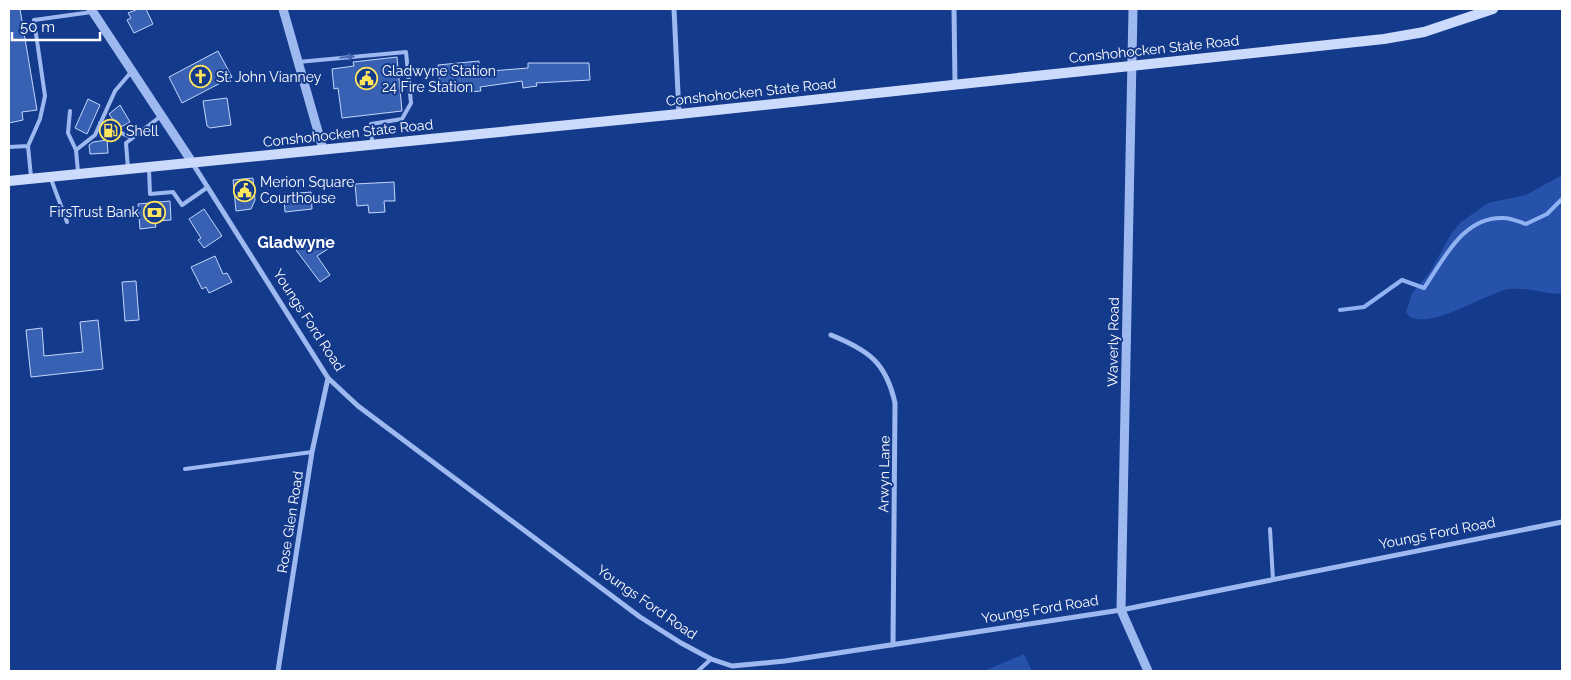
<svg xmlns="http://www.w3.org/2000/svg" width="1571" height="680" font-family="Raleway,sans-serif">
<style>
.green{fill:#2652ab}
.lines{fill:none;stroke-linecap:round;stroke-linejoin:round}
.stream{stroke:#90b2f3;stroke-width:4}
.building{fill:#3861b3;stroke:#c4d7fb}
.service{stroke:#9eb9f0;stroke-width:4}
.minor{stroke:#9eb9f0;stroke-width:5}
.tertiary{stroke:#9eb9f0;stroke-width:9}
.secondary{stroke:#ccdafb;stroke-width:10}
.oneway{fill:#4466af}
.labels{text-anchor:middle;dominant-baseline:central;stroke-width:4;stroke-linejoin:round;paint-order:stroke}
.street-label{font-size:14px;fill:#fff;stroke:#143a8c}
.poi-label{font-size:14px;fill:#fff;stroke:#143a8c;text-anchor:start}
.quarter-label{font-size:16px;font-weight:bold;fill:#fff;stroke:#143a8c}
</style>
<rect width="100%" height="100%" fill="#143a8c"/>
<path class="green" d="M1562,175v119c-18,0 -35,-7 -53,-5 -20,2 -88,48 -103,23l6,-19 18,-21 21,-38 9,-11 28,-20 38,-8z
M1024,654l8,17h-48z"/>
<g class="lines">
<path class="stream" d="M1340,310l24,-3 38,-27 22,8c20,-29 39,-72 80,-70 7,0 15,4 22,6l21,-10 15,-15"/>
</g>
<path class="building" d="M9,9h11l17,101 -15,2 1,8 -14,3z
M138,9h8l7,15 -19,9 -7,-13 4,-2 -3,-5z
M218,51l14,26 -50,26 -13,-26z
M397,57l5,54 -60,7 -4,-30 -4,1 -2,-20 22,-3 -1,-4z
M479,61v11l49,-4v-5h61l1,17 -54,3 1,3 -14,2 -1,-7 -42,6 1,4 -13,1 -4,-5 -24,2 -2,-24z
M227,98l4,27 -21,3 -3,-2 -4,-25z
M88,99l12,6 -13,29 -12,-6z
M120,105l10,17 -11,6 -10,-14z
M107,140l1,13 -18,1 -1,-9 4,-3z
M253,178l2,22 -4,9 -15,2 -3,-31z
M394,182l1,19h-11l1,11 -16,1 -1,-8 -11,1 -2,-22z
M311,192l1,17 -27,3 -1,-14 15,-1v-4z
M170,201l1,19 -16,1 1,6 -16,2 -2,-25z
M204,209l18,27 -18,12 -6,-8 3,-2 -12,-19z
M325,238l6,9 -14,9 13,19 -10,7 -24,-32 13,-8 3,5z
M215,256l8,18 4,-1 5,9 -23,11 -3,-6 -4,2 -11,-22z
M136,281l3,39 -14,1 -3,-39z
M98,320l5,49 -72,8 -5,-47 16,-2 2,28 39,-4 -3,-30z"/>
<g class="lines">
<path class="service" d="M298,62l108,-10 5,51 -9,16 -31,5 1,18
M70,111l-2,22 8,17
M100,123l32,15
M28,146l12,-27 5,-23 -11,-76 58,-8
M9,147l19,-1 3,31
M128,169l-2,-26 35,-27
M149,169l1,25 23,-2 9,13 26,-18
M78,172l-2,-22 19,-15 20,-44 17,-20
M51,179l16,43
M185,469l127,-17
M1270,529l3,51
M698,671l13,-12"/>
<path class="minor" d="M674,9l5,105
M954,9l1,75
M193,164l135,214 30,28 282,211 41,26 30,16 21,7 53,-5 336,-51 441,-88
M831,335c37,15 55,27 64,68l-2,242
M278,671l34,-219 16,-74"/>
<path class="tertiary" d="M91,9l101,153
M283,9l40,140
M1133,9l-12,601 27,61"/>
<path class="secondary" d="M9,181l670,-67 705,-75 40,-7 69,-23"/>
</g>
<defs><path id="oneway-solid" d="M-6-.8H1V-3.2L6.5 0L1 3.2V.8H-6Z" transform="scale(1.25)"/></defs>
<use class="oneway" href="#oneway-solid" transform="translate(347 57) rotate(-5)"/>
<defs>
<symbol id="church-ring" viewBox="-11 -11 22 22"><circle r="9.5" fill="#143a8c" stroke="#ffe45d" stroke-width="1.5"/><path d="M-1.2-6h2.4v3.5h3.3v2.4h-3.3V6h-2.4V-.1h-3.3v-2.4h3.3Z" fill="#ffe45d"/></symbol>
<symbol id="civic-ring" viewBox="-11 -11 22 22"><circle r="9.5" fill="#143a8c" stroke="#ffe45d" stroke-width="1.5"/><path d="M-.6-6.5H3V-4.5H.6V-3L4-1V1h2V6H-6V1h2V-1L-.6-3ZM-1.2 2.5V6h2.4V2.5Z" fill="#ffe45d"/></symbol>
<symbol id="fuel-ring" viewBox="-11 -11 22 22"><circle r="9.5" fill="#143a8c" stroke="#ffe45d" stroke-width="1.5"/><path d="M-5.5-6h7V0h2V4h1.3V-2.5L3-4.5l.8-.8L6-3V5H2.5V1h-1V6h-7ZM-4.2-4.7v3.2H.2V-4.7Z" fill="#ffe45d"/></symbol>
<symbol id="bank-ring" viewBox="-11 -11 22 22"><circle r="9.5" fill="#143a8c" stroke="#ffe45d" stroke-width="1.5"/><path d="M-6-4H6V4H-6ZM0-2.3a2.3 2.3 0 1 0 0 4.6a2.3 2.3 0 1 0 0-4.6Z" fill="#ffe45d"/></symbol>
</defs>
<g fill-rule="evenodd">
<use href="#church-ring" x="188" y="64" width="25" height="25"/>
<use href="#civic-ring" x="354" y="66" width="25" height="25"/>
<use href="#fuel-ring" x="98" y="118" width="25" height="25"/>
<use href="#civic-ring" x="232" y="178" width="25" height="25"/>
<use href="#bank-ring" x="142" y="200" width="25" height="25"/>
</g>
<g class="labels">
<g class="street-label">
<text transform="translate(1154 49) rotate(-6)">Conshohocken State Road</text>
<text transform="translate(751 92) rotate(-6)">Conshohocken State Road</text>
<text transform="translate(348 133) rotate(-6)">Conshohocken State Road</text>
<text transform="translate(309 320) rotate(57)">Youngs Ford Road</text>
<text transform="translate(1113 342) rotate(-89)">Waverly Road</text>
<text transform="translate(884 474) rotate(-89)">Arwyn Lane</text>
<text transform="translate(290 522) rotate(-81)">Rose Glen Road</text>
<text transform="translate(1437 533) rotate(-11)">Youngs Ford Road</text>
<text transform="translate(647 602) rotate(35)">Youngs Ford Road</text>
<text transform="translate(1040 609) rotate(-9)">Youngs Ford Road</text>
</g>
<g class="poi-label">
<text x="382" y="71">Gladwyne Station<tspan x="382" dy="16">24 Fire Station</tspan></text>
<text x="216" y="77">St. John Vianney</text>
<text x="126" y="131">Shell</text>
<text x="260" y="182">Merion Square<tspan x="260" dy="16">Courthouse</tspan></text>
<text x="139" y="212" text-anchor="end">FirsTrust Bank</text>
</g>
<g class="quarter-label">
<text x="296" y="242">Gladwyne</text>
</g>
</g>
<rect width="1571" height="680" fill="none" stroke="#ffffff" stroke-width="20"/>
<path d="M12 32v8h88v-8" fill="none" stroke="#ffffff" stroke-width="2.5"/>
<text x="20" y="32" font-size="15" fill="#ffffff" stroke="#143a8c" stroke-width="4" paint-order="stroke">50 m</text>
</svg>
